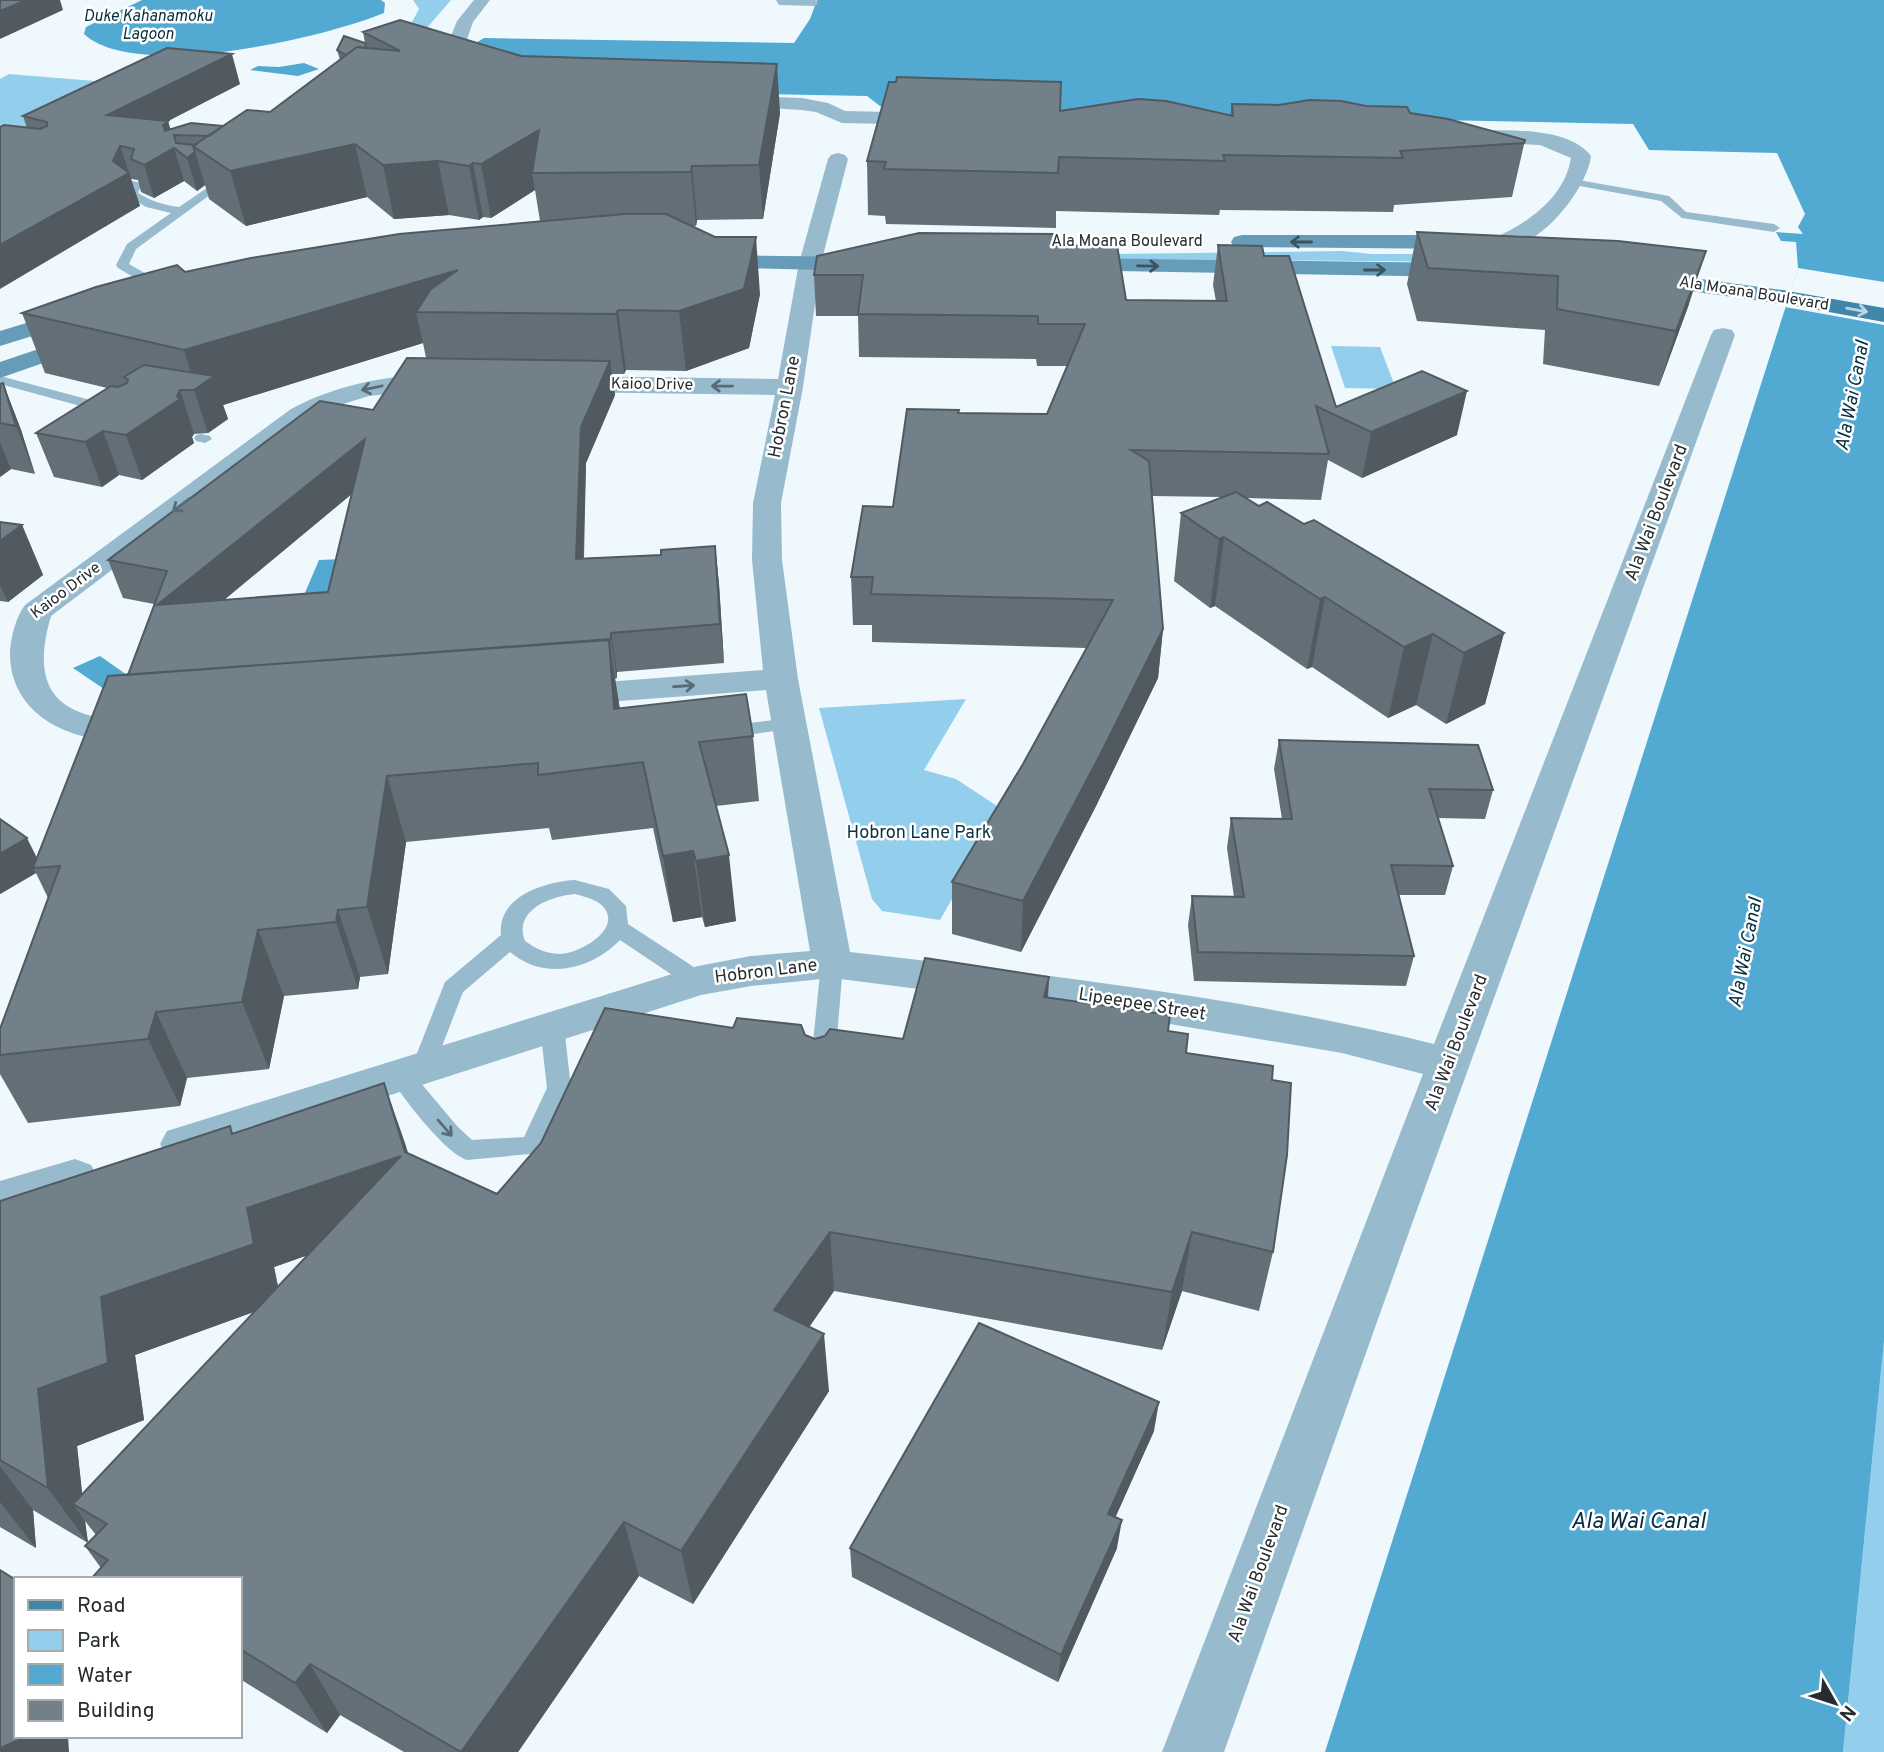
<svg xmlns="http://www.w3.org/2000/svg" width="1884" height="1752" font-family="Overpass,sans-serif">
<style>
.green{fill:#93ceed}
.water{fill:#52a9d2}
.pier{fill:#eef8fd}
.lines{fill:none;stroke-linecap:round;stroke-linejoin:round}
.lane{fill:#97bacd;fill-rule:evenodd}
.street{fill:#97bacd;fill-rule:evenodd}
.secondary{fill:#669cb8;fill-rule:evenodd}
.primary{fill:#3f86a8;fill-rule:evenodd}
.wall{fill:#626f76;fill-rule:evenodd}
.shaded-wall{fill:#505a60}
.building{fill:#728189;stroke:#505a60;stroke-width:2;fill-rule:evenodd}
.oneway{stroke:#3c535f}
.oneway2{stroke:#bcd5e1}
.oneway3{stroke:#596c76}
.labels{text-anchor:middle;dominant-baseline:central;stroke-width:5;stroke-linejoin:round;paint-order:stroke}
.far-water-label{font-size:16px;font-style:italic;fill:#042d3f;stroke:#fff}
.far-street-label{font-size:16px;fill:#262c2f;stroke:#fff}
.street-label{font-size:18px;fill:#262c2f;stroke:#fff}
.park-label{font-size:18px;fill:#093243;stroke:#fff}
.water-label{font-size:19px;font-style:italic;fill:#042d3f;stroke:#fff}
.near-water-label{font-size:23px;font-style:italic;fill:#042d3f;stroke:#fff}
</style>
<rect width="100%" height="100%" fill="#eef8fd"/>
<path class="green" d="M413,0h38l-25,29 -28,1 14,-8 7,-13z
M9,74l134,11 -143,56v-62z
M1342,251l30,3h136l-18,8 -604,-5z
M1331,346l49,1 16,42 -51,-1z
M966,699l-42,71 32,9 47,31 -63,110 -58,-9 -10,-12 -53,-191z
M1884,1341v411h-41z"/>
<path class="water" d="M142,0h239l4,3 -1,10c-61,25 -248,69 -300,21l2,-7z
M817,0h1067v1341l-41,411h-518l473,-1484 -2,-26 -15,-1 -5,-9 27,2 -5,-7 7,-13 -28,-61 -128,-3 -16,-26 -749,-15 -17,-13 -275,-5 -118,-47 10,-6 310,5 16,-24z
M304,63l15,6 -21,7 -48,-6 8,-4 21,1z
M344,559l-13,35 -27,1 15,-35z
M100,656l27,19 -23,14 -31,-21z"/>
<path class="pier" d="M1798,268l86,14v43l-99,-18z"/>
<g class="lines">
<path class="lane" d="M776,0h39l4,3 -4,3 -36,-1z
M229,173l6,3 -2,2 -97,71 -7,15 38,22v6h-8l-41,-24 -2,-3 11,-21 44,-31 -25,-6 -18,-11 -2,-2 6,-13 10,2 -4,10c13,8 25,12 41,14z
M1573,179l96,17 17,16 88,12 6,4 -6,4 -92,-14 -21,-17 -92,-17 -2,-2z
M0,376l94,25 23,12 -7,4 -26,-10 -84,-23z
M201,434l9,2 2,3 -7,4 -9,-2 -2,-3 2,-3z
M789,718l7,2 2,4 -2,4 -71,10 -9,-6 9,-6z
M575,880l34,9 17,17 2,18 78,51 3,6 -3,6 -8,2 -8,-2 -70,-47c-29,30 -76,41 -110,12l-47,40 -31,80 -8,3 -8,-3 -4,-6 33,-84 56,-47c-4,-39 44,-53 74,-55zM575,894c10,3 23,5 30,15 15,22 -26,44 -44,45 -14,0 -25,-5 -36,-13 -12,-31 26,-45 50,-47z
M832,956l8,2 3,6 -8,98 -4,6 -8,3 -8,-3 -4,-6 10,-98 3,-6z
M552,1017l8,3 4,6 7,62 -30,65 -74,7c-22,-7 -66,-64 -78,-85l4,-6 8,-3 8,3 48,57 15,14 52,-3 23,-49 -7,-62 4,-6z"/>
<path class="street" d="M474,0h16l-17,22 -10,29 26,25 -9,5 -25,-15 -10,-15 12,-30z
M727,95l75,3 26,5 17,8 85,2 9,6 -9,6 -88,-2 -26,-11 -14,-2 -82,-5 -2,-4 2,-4z
M1462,131c35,0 105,-7 129,25 -4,34 -56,100 -95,91l-3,-5 3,-5c34,-15 69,-41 75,-79l-31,-13 -85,-4 -3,-4z
M838,153l7,2 3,4 -27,104 -18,124 -22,116 1,57 16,119 52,273c196,23 393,45 584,92l277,-709 3,-5 9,-2 9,2 3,5 -321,883 -190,534h-62l261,-678 -81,-21 -249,-42 -261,-33 -81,8 -50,9 -518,167 -16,-5 -7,-13 7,-13 531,-165 53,-10 59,-5 -44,-261 -200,15 -12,-3 -5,-7 5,-7 12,-3 197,-15 -11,-110 1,-57 22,-108 -214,-3 -9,-3 -4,-5 4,-5 9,-3 217,3 21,-116 29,-104 3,-4z
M442,374l9,3 4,5 -4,5 -82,9 -26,8 -34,17 -258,195c-13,45 -13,87 41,100 20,4 41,1 60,6l5,7 -5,7c-61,16 -144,-12 -142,-85 1,-15 6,-34 15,-46l266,-196c47,-25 97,-34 151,-35z
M75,1159l16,6 7,13 -7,13 -91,28v-38z"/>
<path class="secondary" d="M1242,235h227l8,2 3,5 -3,5 -8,2 -235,-2 -3,-5 3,-5z
M704,255l164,2 8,2 3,5 -3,5 -8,2 -172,-4 -3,-5 3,-5z
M1068,258l395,5 8,2 3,5 -3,5 -8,2 -403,-7 -3,-5 3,-5z
M1642,271l140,19 8,2 4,5 -4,5 -8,2 -148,-21 -4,-5 4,-5z
M76,308l8,2 4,5 -4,5 -84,26v-15z
M86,333l9,2 3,5 -3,5 -95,33v-16z"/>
<path class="primary" d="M1782,290l102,18v14l-110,-20 -4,-5 4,-5z"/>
</g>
<path class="wall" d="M363,32l158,24 259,57 -17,106 -66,1 -1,6h-5l69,68 -11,54 -63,23 -60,-1 -2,4h-12l3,21 -29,68 -2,95 77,-3 54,-9 4,38 5,79 -107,9v6l-2,1 5,30 133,27 6,65 -43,5 20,115 -31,6 -3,-10 -29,5 -20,-94 -101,12 -3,-12 -143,14 -18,132 -28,3 -2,12 -74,7 -15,73 -82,9 -7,28 -152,17 -28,-49v-45l48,-131 -12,-25 -36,21v-75l37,39 91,-183 26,-71 -31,-6 -15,-38 265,-150 53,-52 -3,-15 -200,62 5,14 -20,14 -14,1 -2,3 2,6 -52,37 -23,-5 -17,12 -48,-10 -18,-44 71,-45 -62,-15 -23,-60 163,-41 355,-51 -5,-31 -44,28 -8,-1 -4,3 -30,-5 -55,4 -27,-22 -121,29 -37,-27 -4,-14 -8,6 -13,-10 -30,17 -13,-6 -3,-12 -7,-1 9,27 -113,-78 -4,-12 217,-32 -72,37 2,9 53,-4 47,-14 70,-52 -3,-10 28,-7zM352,494l-24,98 -104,8z
M1232,104l134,2 44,7 115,27 -13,57 -118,8 -1,7 -173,-2 -1,5 -163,-4v17l-170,-4 -1,-8 -17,-1 -1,-54 193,-50 170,5z
M1417,232l272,72 -30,82 -116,-22 2,-34 -128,-9 -10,-37z
M1218,245l46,11 72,151 121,28 -95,43 -34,-18 -7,40 -75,-2 13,8 45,18 200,109 -19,71 -39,20 -30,-19 -28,13 -76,-51 -5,2 -92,-63 -5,2 -36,-27 7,-68 40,-16 -69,-1 11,133 -5,49 -62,128 -75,146 -69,-18v-52l71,-118 63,-116 -214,-6v-17h-19l-2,-48 42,-70 66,-94 88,1 21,-48h-31l-1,-7 -177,-2 -1,-41h-42l-2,-41 241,-29 71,54 90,1 -3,-16z
M3,383l18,47 14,44 -24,-5 -11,8v-93z
M0,522l22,3 21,50 -35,27 -8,-1z
M1279,740l214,50 -8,29 -47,-1 15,48 -8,29h-46l15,61 -8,30 -212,-5 -6,-56 4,-29 42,1 -7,-49 4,-30 51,1 -8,-50z
M1049,977l-1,21 120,33 18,22 86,27 1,172 -14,59 -77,-20 -20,59 -328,-59 -25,36 20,64 -136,213 -54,-28 -121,176h-114l-64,-37 -13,18 -87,-54v-100l-139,-11 -16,-22 11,-11 -11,-14 3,22 -55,-33 3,38 -36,-21v-326l234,-68 174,20 89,41 236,-166 72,7 10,4h88zM308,1255l-30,31 -4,-19zM254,1312l-172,182 -5,-48 67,-26 -9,-65z
M1154,1431l-39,86 2,31 -59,134 -206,-105 -2,-29z"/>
<path class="shaded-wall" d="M26,0h34l3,10 -63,29v-28z
M232,54l8,30 -72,37 9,29 -3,-2 10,33 -30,17 -10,-33 26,-15 -63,-35z
M777,64l3,49 -17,106 -4,-54z
M539,130l-7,43 3,17 -44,28 -10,-54z
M355,144l12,53 -121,29 -16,-55z
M120,146l20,60 -140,83v-44l113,-84z
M195,152l10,33 -8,6 -10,-33z
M438,161l11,54 -55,4 -11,-54z
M473,163l10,54 -4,3 -10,-54z
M692,166l5,54 -1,6 -5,-54z
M756,237l4,57 -11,54 -63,23 -7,-60z
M1706,251l-17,53 -30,82 17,-55z
M458,270l-42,42 7,31 -200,62 5,14 -20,14 -14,-43 2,-1 -12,-39z
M618,310l8,60 -2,4 -8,-60z
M610,361l5,34 -29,68 -4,134 -6,-38 5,-132z
M3,383l18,47 14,44 -19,-48z
M180,390l14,44 -2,3 2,6 -52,37 -16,-45 51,-39z
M1467,391l-10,44 -95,43 9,-46z
M103,431l16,44 -17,12 -17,-45z
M365,439l9,36 -203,169 -14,-39z
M0,442l11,27 -11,8z
M22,525l21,50 -35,27 -8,-17v-44z
M1224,537l-9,69 -5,2 9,-69z
M715,546l4,38 5,79 -4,-39z
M1325,597l-13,70 -5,2 13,-70z
M1163,629l-5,49 -62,128 -75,146 2,-51z
M611,633l6,39v6l-6,-39z
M1504,633l-19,71 -39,20 18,-71z
M1433,634l-17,71 -28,13 16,-71z
M609,640l10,64 5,61 -10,-56z
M387,776l19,66 -18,132 -21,-67z
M27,838l15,30h-9l3,5 -36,21v-40z
M693,851l9,66 -29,5 -10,-66z
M729,855l7,66 -31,6 -9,-66z
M338,910l22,67 -2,12 -22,-67z
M258,930l26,66 -15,73 -27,-67z
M1049,977l-4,60 -1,-40z
M156,1012l31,66 -7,28 -32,-67z
M384,1083l21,60 21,68 -21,-59z
M401,1156l21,59 -148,52 7,35 -146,53 9,65 -67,26 7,64 -11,-6 12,17 3,22 -40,-55 -10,-99 63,-92 146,-89z
M830,1232l4,59 -53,77 -7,-58z
M1192,1232l-10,59 -20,59 10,-58z
M824,1334l5,57 -136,213 -12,-53z
M1159,1402l-5,29 -50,112 4,-29z
M0,1466l33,44 3,38 -36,-46z
M1122,1520l-5,28 -59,134 3,-27z
M624,1522l15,54 -121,176h-57z
M310,1664l30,51 -13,18 -32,-50z
M26,1736h42l1,16h-69v-4z"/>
<path class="building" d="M0,0h26l-26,11z
M400,20l121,36 256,8 -18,101 -67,1 -1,6 -159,1 7,-43 -58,34 -8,-1 -4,3 -31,-5 -55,4 -28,-21 -125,27 -37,-25 54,-36 23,2 87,-65 43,4 -37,-19z
M344,36l21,7 1,5 -9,-1 -11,8 -9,-5z
M167,48l65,6 -125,61 61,6 -5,4 2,6 26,-8 32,3 -14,10 -35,-1 2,8 19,2 -2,1 2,6 -8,6 -13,-10 -30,17 -13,-6 3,-10 -14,-3 -7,15 16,12 -129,72v-118l4,-2 36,4 7,-3v-4l-24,-6z
M897,77l164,5 -1,29 78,-12 28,2 67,15 -1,-12 47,1 30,-5 32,1 25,5 41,1 3,6 38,6 77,21 -1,3 -124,8 3,7 -180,-3 2,6 -166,-4 -1,16 -174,-4 2,-7 -19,-1 22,-79h7z
M625,214h41l49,23h41l-12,52 -65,22 -61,-1 -2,4 -200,-2 15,-23 27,-19 -274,80 -162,-37 74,-26 81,-22 8,7 66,-14 148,-24z
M1417,232l201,9 88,10 -30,80 -119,-22 1,-33 -130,-8z
M919,233l137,1 -1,12 62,-1 9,55 101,1 -9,-56 44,1 2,10h25l47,151 86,-36 45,20 -96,41 -55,-26 13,48 -198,-4 18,11 14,168 -63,126 -77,146 -71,-19 71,-118 90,-164 -242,-6 2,-17h-22l12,-71 30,1 14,-98 52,1 -1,3 89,1 38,-90h-47v-8l-180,-2 5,-39h-49l3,-19z
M407,358l203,3 -29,66 -5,132 85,-4v-5l54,-4 5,78 -109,9v6l-483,36 39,-104 -59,-11 212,-159 53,9zM365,439l-37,153 -171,13z
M144,365l70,11 -20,14h-14l-3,6 3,3 -54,36 -23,-4 -18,11 -49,-9 75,-47 7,1 9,-4 1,-3 -4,-3z
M3,383l13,43 -16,-3v-39z
M1236,492l23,14 8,-4 37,22 10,-4 190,113 -40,20 -31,-19 -29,13 -79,-50 -5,2 -96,-62 -5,2 -38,-26z
M0,522l22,3 -22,16z
M609,640l5,69 132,-15 7,42 -54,6 30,113 -33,6 -3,-10 -30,5 -20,-94 -105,13v-12l-151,13 -20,131 -29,3 -2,12 -78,8 -16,72 -86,10 -8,27 -148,16v-26l60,-163 -27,2 75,-192z
M1279,740l199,5 15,45 -64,-1 24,77 -62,-1 23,91 -216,-4 -6,-56 52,1 -13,-79 61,1z
M0,819l27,19 -27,16z
M925,958l124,19 -5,20 126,18 -2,16 20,3 -2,19 87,13 -1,14 19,3 -4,72 -14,97 -81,-20 -20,60 -342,-60 -56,78 50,24 -143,217 -57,-29 -163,230 -151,-88 -15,19 -55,-34v-70h-149l17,-19 -23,-14 22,-22 -34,-20 328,-348 -154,52 7,36 -153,53 7,66 -70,26 10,99 -48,-28v-259l230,-75 2,8 152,-51 21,69 92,42 44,-51 64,-135 128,20 4,-10 64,7 4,10 10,4 10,-3 5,-7 73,10z
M979,1323l180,79 -51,112 14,6 -61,135 -211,-107z
M0,1570l16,10v156l10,1 -26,11z"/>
<defs><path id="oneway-shaft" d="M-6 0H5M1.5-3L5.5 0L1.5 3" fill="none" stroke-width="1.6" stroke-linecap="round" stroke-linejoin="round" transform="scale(1.75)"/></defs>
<g class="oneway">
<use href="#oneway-shaft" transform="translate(1301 242) rotate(-180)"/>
<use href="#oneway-shaft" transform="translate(1148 266) rotate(1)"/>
<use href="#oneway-shaft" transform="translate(1375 270)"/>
</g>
<use class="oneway2" href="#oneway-shaft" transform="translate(1857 310) rotate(10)"/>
<g class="oneway3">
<use href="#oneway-shaft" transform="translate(722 386) rotate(-179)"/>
<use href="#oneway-shaft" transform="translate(372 388) rotate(168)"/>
<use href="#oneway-shaft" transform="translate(181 505) rotate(143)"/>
<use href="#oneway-shaft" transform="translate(684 686) rotate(-4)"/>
<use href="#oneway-shaft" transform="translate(445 1128) rotate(49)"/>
</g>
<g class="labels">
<g class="far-water-label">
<text x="148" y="17">Duke Kahanamoku<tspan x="148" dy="18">Lagoon</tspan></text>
</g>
<g class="far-street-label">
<text x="1127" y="242">Ala Moana Boulevard</text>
<text transform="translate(1754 294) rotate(9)">Ala Moana Boulevard</text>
<text transform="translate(652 385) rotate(1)">Kaioo Drive</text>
<text transform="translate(66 591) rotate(-37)">Kaioo Drive</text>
</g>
<g class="street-label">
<text transform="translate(785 407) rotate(-79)">Hobron Lane</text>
<text transform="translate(1657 513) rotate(-69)">Ala Wai Boulevard</text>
<text transform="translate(766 972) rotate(-7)">Hobron Lane</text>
<text transform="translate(1142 1005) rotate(9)">Lipeepee Street</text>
<text transform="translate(1457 1043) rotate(-69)">Ala Wai Boulevard</text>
<text transform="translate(1259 1574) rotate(-70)">Ala Wai Boulevard</text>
</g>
<g class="park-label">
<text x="919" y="833">Hobron Lane Park</text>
</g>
<g class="water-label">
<text transform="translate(1853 396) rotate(-79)">Ala Wai Canal</text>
<text transform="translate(1746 953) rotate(-79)">Ala Wai Canal</text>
</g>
<g class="near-water-label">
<text x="1638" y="1522">Ala Wai Canal</text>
</g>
</g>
<rect x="14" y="1577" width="228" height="161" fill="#ffffff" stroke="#a8abac" stroke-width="2"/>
<rect x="28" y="1600" width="35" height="10" fill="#3f86a8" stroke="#a8abac" stroke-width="2"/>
<text x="77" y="1612" font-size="21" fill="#262c2f">Road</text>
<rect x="28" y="1630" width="35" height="21" fill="#93ceed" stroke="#a8abac" stroke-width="2"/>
<text x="77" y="1647" font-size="21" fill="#262c2f">Park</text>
<rect x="28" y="1664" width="35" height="21" fill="#52a9d2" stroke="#a8abac" stroke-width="2"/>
<text x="77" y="1682" font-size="21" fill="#262c2f">Water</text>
<rect x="28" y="1700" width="35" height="21" fill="#728189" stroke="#a8abac" stroke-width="2"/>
<text x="77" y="1717" font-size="21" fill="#262c2f">Building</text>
<g transform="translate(1835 1703) rotate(129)" stroke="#ffffff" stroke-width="5" paint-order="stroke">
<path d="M0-5L12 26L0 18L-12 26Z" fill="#262c2f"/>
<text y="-10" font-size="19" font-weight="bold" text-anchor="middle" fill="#262c2f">N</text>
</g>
</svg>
